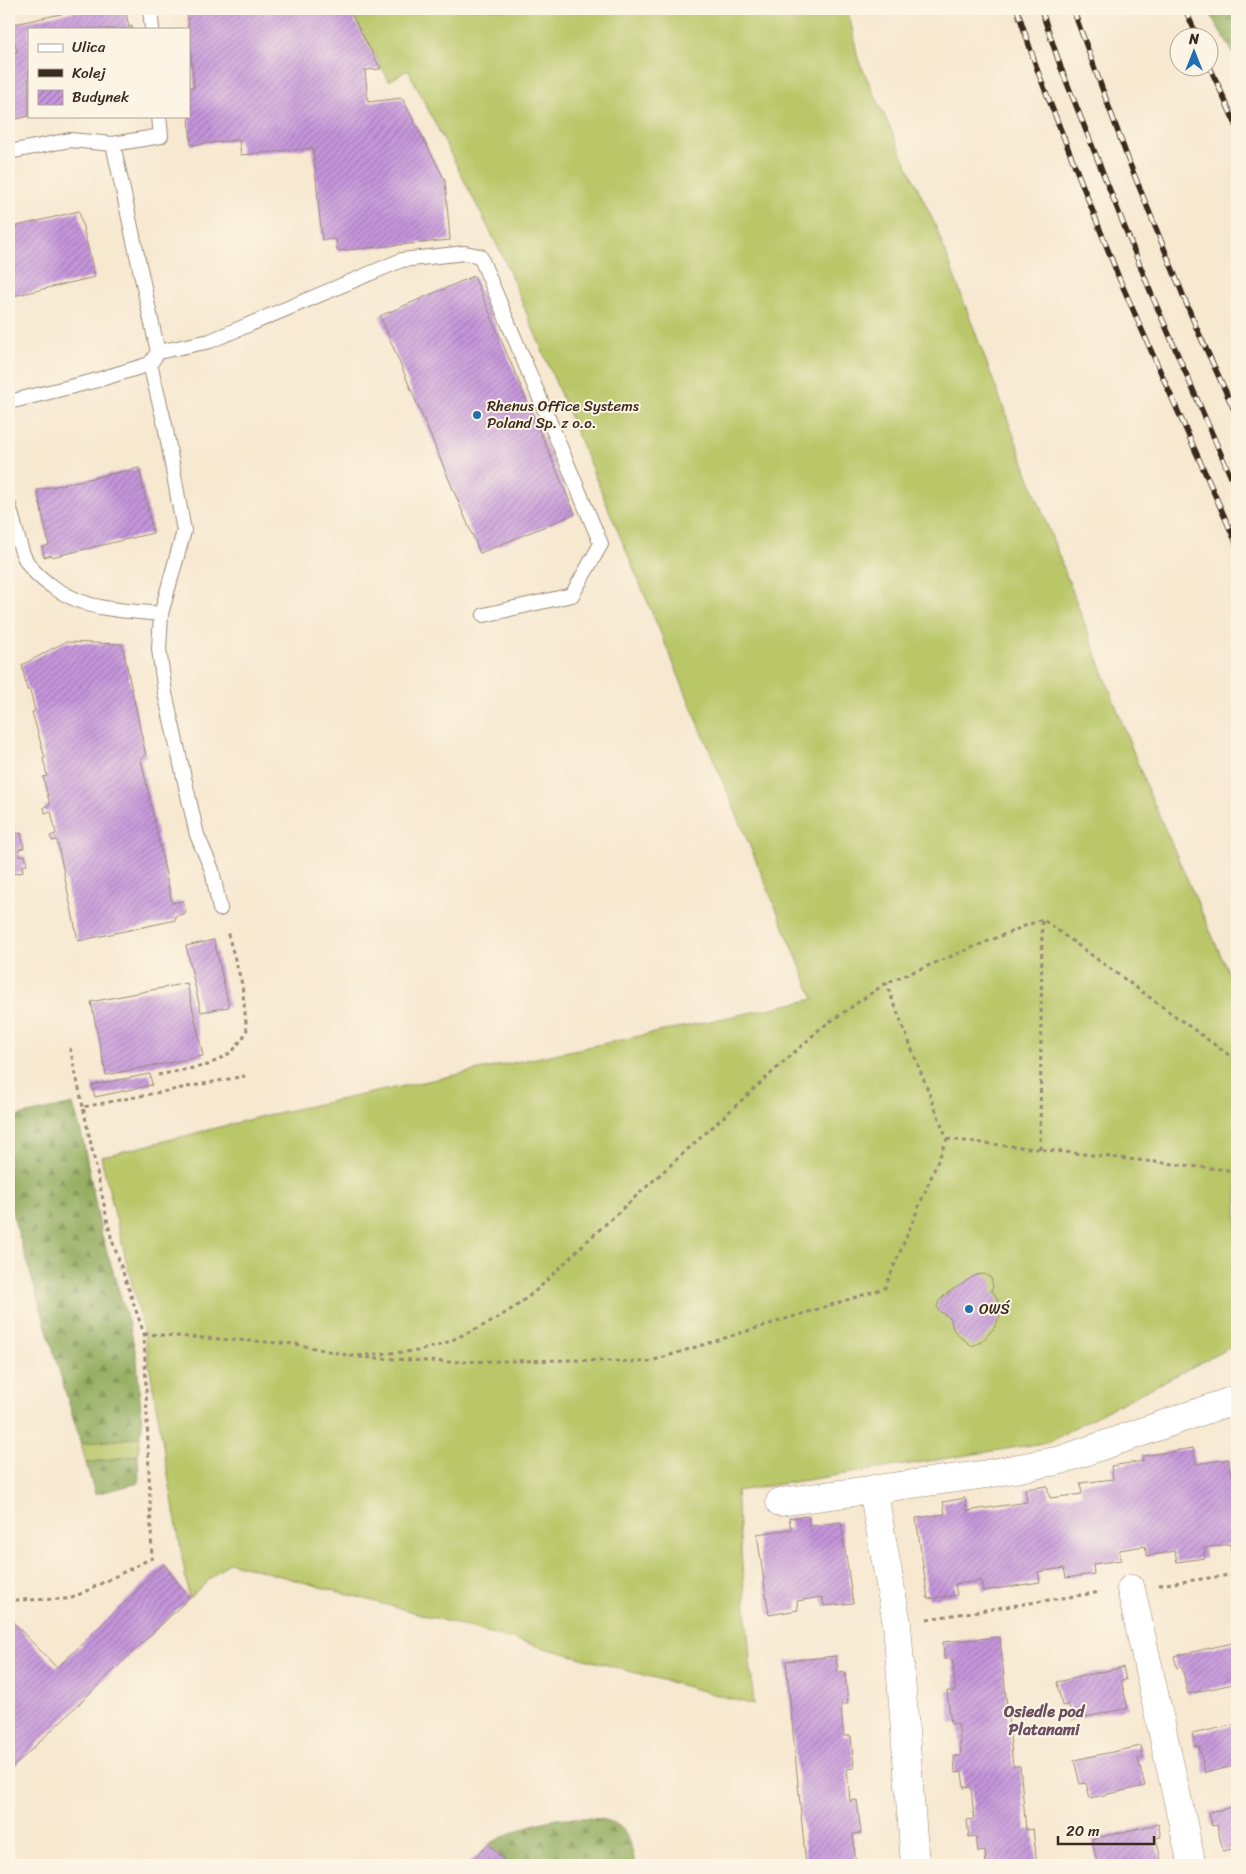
<svg xmlns="http://www.w3.org/2000/svg" width="1246" height="1874" font-family="Sriracha,sans-serif">
<style>
.grass{fill:#b9c769;stroke:#7a7844}
.forest{fill:url(#forest-firs);stroke:#666b3e}
.building{fill:url(#building-hatch)}
.lines{fill:none;stroke-linecap:round;stroke-linejoin:round}
.lane-casing{stroke:#998977;stroke-width:16}
.street-casing{stroke:#998977;stroke-width:29}
.path{stroke:#998977;stroke-width:3;stroke-dasharray:4 4;stroke-linecap:butt}
.lane{stroke:#fff;stroke-width:14}
.street{stroke:#fff;stroke-width:28}
.rail-casing{stroke:#3b2a1e;stroke-width:5.5}
.rail{stroke:#fcf5e5;stroke-width:4;stroke-dasharray:11;stroke-linecap:butt}
.poi-dot{fill:#1f6fb2;stroke:#fcf5e5;stroke-width:2}
.labels{text-anchor:middle;dominant-baseline:central;stroke-width:4;stroke-linejoin:round;paint-order:stroke}
.poi-label{font-size:15px;fill:#3b2a1e;stroke:#fcf5e5;text-anchor:start}
.neighbourhood-label{font-size:16px;font-weight:bold;fill:#6b4f60;stroke:#fcf5e5}
</style>
<defs>
<pattern id="forest-firs" width="22" height="20" patternUnits="userSpaceOnUse" patternTransform="scale(1.25)"><rect width="22" height="20" fill="#92ac5d"/><path d="M5 1l3.5 6h-7zM16 11l3.5 6h-7z" fill="#788c4c"/></pattern>
<pattern id="building-hatch" width="6" height="6" patternUnits="userSpaceOnUse" patternTransform="scale(1.25)"><rect width="6" height="6" fill="#c595db"/><path d="M-1 1l2-2M0 6l6-6M5 7l2-2" fill="none" stroke="#a17ab1"/></pattern>
</defs>
<rect width="100%" height="100%" fill="#fcf5e5"/>
<filter id="ink" filterUnits="userSpaceOnUse"><feTurbulence type="fractalNoise" baseFrequency=".02" numOctaves="2"/><feDisplacementMap in="SourceGraphic" scale="10" xChannelSelector="R" yChannelSelector="G"/><feConvolveMatrix kernelMatrix="1 2 1 2 8 2 1 2 1" color-interpolation-filters="sRGB"/></filter>
<filter id="wash" filterUnits="userSpaceOnUse"><feTurbulence type="fractalNoise" baseFrequency=".0096" numOctaves="4" result="noise"/><feDisplacementMap in="SourceGraphic" scale="20" xChannelSelector="R" yChannelSelector="G"/><feGaussianBlur stdDeviation="1.12" result="paint"/><feColorMatrix in="noise" values="0 0 0 0 0 0 0 0 0 0 0 0 0 0 0 0 0 1.4 0 .05"/><feComposite in="paint" operator="in"/></filter>
<g filter="url(#wash)">
<rect width="100%" height="100%" fill="#f7e8d0"/>
<path class="grass" d="M350,9h498l10,50 78,168 104,279 107,282 90,204v352l-164,84 -22,14 -315,49 18,214 -525,-143 -40,36 -45,-264 -43,-177 166,-42 547,-116 -311,-742 -95,-187 -19,11z
M140,1437l-2,18 -52,8 -5,-19z"/>
<path class="forest" d="M1207,9h30v51l-29,-49z
M73,1104l10,36 18,92 29,95 7,32 5,68 -2,10 -59,7 -72,-242v-84z
M138,1455l1,28 -44,11 -9,-31z
M565,1818c16,0 41,-2 54,8 10,8 14,27 16,39h-127l-19,-21c24,-13 48,-23 76,-26z"/>
<g id="blocks">
<path class="building" d="M84,9h41l4,18 3,-1 1,3h-104v87l-20,5v-67l8,-2 -7,-27z
M187,9h161l33,60 -16,1 3,32 34,-4 43,82 5,60 -113,11 -1,-12 -14,1 -9,-92 -72,7 -2,-15 -48,5 -2,-29v-29h5z
M79,211l16,66 -86,20v-69z
M474,276l101,238 -95,39 -100,-237z
M139,468l14,65 -101,24 -1,-2 -7,2 -2,-10 7,-2 -12,-55z
M65,642l57,2 24,112 -5,3 31,144 11,-2 3,12 -11,3 1,4 -98,21 -21,-101 -5,1 -2,-5 6,-2 -5,-23 -6,2 -1,-6 6,-2 -7,-28 4,-1 -4,-18h2l-13,-46 3,-1 -5,-21h-3l-5,-25z
M9,807l6,27 6,-1 3,15 -5,1 1,7 5,-1 2,10 -5,1 1,6 -14,3z
M214,940l15,67 -28,5 -15,-66z
M187,983l16,73 -97,19 -15,-73z
M150,1074l2,11 -57,12 -3,-12z
M984,1274l7,4 2,8 -2,5 3,2 4,8 2,15 -6,12 -7,8 -6,6 -9,4 -13,-10 -6,-7 -3,-11 -11,-7 -2,-5 2,-5 7,-7 30,-19z
M1193,1448l3,16 33,-5 1,13 7,-1v82l-6,1 -1,-10 -26,4 1,10 -28,4 -2,-11 -28,5 -2,-10 -26,4 2,10 -28,4 1,10 -28,4 -2,-10 -26,4 2,10 -57,9 -2,-10 -26,3 2,11 -29,4 -12,-81 29,-4 -2,-12 22,-4 2,13 60,-9 -2,-13 22,-3 3,12 32,-4 -2,-11 33,-4 -2,-13 32,-5 -1,-5z
M808,1516l2,10 31,-4 12,81 -29,3 -2,-9 -25,4 1,9 -29,5 -12,-81 34,-5 -2,-11z
M164,1564l25,34 -180,173v-153l48,50z
M1000,1637l13,129h7l6,64 7,-1 4,36h-51l-1,-14 -7,1 -2,-16 -7,1 -2,-17 7,-1 -3,-32 -7,1 -2,-16 -7,1 -1,-17h7l-1,-17 -2,-16 -7,1 -4,-33h8l-1,-17 -2,-15h-8l-1,-17z
M1237,1642v41l-49,11 -6,-27 -5,1 -3,-12z
M836,1656l2,17 7,-1 3,32h-7l1,16 2,16h7l3,32 -7,1 3,32 7,-1 4,33 -8,1 3,31h-50l-20,-204z
M1123,1667l3,13 -5,1 7,27 -56,12 -3,-16 -7,2 -5,-24z
M1237,1724v41l-32,8 -6,-27 -4,1 -3,-13z
M1141,1746l2,12 -5,1 7,27 -55,12 -4,-15 -6,1 -6,-24z
M1237,1806v42l-14,3 -6,-26 -5,1 -3,-14z
M1158,1824l3,13 -5,1 6,27h-57l-1,-4 -7,2 -5,-24z
M489,1844l19,21h-41z"/>
</g>
</g>
<g filter="url(#ink)">
<use href="#blocks" fill-opacity="0" stroke="#998977" stroke-width="1"/>
<g class="lines">
<defs>
<path id="lane" d="M150,9l2,20
M113,144l45,208
M9,152l61,-12 43,4 48,-8 -2,-20
M9,402l85,-21 56,-17 8,-12 52,-11 192,-81 63,-7 15,3 121,288 -29,51 -88,20
M9,506c5,16 8,33 14,48 10,26 50,48 77,53 19,4 41,5 61,7l23,-83 -19,-106 -15,-61
M161,614l-2,35 6,44 32,142 15,35 8,39"/>
<path id="street" d="M873,1489l24,135 18,241
M780,1502l207,-28 74,-14 176,-61
M1131,1589l61,276"/>
</defs>
<use href="#lane" class="lane-casing"/>
<use href="#street" class="street-casing"/>
<path class="path" d="M70,1048l13,59
M158,1075l50,-10 24,-13 15,-20 -5,-48 -15,-53
M947,1139l290,32
M1040,1149l2,-230
M144,1334l152,10 55,12 66,-5 24,-6 50,-23 27,-17 21,-17 48,-47 234,-213 65,-45 156,-64 195,142
M359,1357l87,5 125,-2 77,2 237,-74 62,-149 -61,-156
M1159,1585l78,-11
M9,1605l6,-5 55,-1 82,-41 -8,-224 -33,-97 -28,-130 162,-31
M927,1619l174,-27"/>
<use href="#lane" class="lane"/>
<use href="#street" class="street"/>
<defs>
<path id="rail" d="M1017,9l21,63 81,206 118,267
M1041,9l20,59 90,225 86,198
M1073,9l56,153 67,165 41,89
M1185,9l13,29
M1208,63l29,64"/>
</defs>
<use href="#rail" class="rail-casing"/>
<use href="#rail" class="rail"/>
</g>
</g>
<g class="poi-dot">
<circle cx="477" cy="415" r="5"/>
<circle cx="969" cy="1309" r="5"/>
</g>
<g class="labels">
<g class="poi-label">
<text x="487" y="406">Rhenus Office Systems<tspan x="487" dy="17">Poland Sp. z o.o.</tspan></text>
<text x="979" y="1309">OWŚ</text>
</g>
<g class="neighbourhood-label">
<text x="1044" y="1711">Osiedle pod<tspan x="1044" dy="18">Platanami</tspan></text>
</g>
</g>
<rect width="1246" height="1874" fill="none" stroke="#fcf5e5" stroke-width="30"/>
<rect x="28" y="28" width="162" height="90" fill="#fcf5e5" stroke="#afa495"/>
<rect x="38" y="44" width="25" height="8" fill="#ffffff" stroke="#afa495"/>
<text x="72" y="52" font-size="15" fill="#3b2a1e">Ulica</text>
<rect x="38" y="69" width="25" height="8" fill="#3b2a1e" stroke="#afa495"/>
<text x="72" y="78" font-size="15" fill="#3b2a1e">Kolej</text>
<rect x="38" y="90" width="25" height="15" fill="url(#building-hatch)" stroke="#afa495"/>
<text x="72" y="102" font-size="15" fill="#3b2a1e">Budynek</text>
<g transform="translate(1194 52)"><circle r="24" fill="#fcf5e5" stroke="#afa495"/>
<path d="M0-4L9 19L0 12L-9 19Z" fill="#1f6fb2"/>
<text y="-8" font-size="14" font-weight="bold" text-anchor="middle" fill="#3b2a1e">N</text>
</g>
<path d="M1058 1836v8h96v-8" fill="none" stroke="#3b2a1e" stroke-width="2.5"/>
<text x="1066" y="1836" font-size="15" fill="#3b2a1e" stroke="#fcf5e5" stroke-width="4" paint-order="stroke">20 m</text>
</svg>
